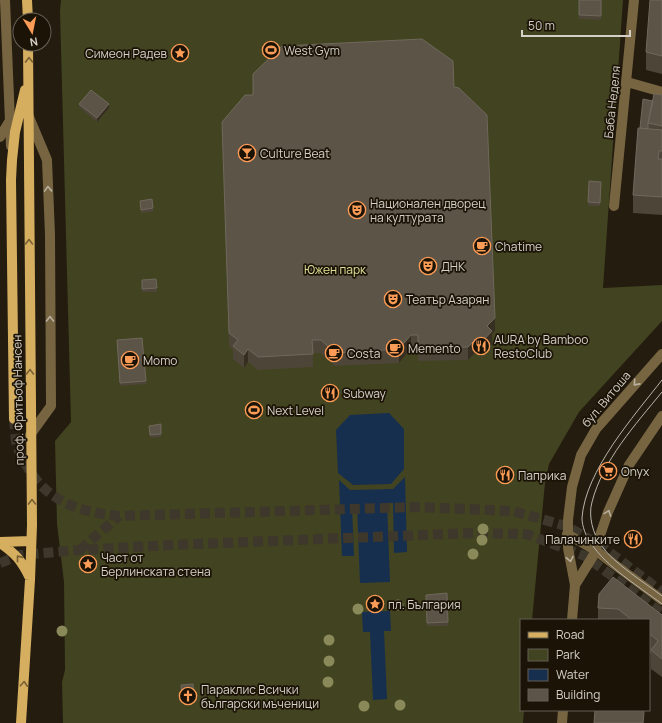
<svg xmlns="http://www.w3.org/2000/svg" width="662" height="723" font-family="Manrope,sans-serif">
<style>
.green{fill:#424320}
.water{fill:#162f4f}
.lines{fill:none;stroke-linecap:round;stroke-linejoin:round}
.major-tunnel{stroke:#3e372b;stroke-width:10;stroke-dasharray:10 5;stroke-linecap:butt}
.minor{stroke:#776542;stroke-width:10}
.major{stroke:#d5ae60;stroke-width:10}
.tram{stroke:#b9b4ab;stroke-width:1}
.tree{fill:#8a895a}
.wall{fill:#4d4538}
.shaded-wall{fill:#362f21}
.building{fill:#5c5447;stroke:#6f685c}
.oneway{stroke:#786033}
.oneway2{stroke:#b9b0a0}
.labels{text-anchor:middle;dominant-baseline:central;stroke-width:3.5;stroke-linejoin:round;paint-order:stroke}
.poi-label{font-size:12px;fill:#d5d0c8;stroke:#1a1306;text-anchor:start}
.street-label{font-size:12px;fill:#d5d0c8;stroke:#1a1306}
.park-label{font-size:12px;fill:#dee298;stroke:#1a1306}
</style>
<rect width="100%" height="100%" fill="#231c0f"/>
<path class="green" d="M61,0h562l-20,288 59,-3v36l-83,91 -30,52 -4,19 -13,137h-11v90h3l-1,13h-460l-1,-41 3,-12 -1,-88 -7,-58 -2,-83 16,-19 -11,-411z"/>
<path class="water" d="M389,413l15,16v40l-13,15 -38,1 -15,-12 -2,-43 14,-15z
M405,477l2,75 -13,1 -1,-50h-6l3,79 -30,1 -3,-78 -5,1 2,50h-12l-3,-76 11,10 43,-1z
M390,611l1,20h-7l3,68 -14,1 -3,-68h-7l-1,-20z"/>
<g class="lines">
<path class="major-tunnel" d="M14,419c1,9 1,19 3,27 2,7 6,14 10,20 20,36 53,46 92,50l298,-9 96,4 53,15 34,19 62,47
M80,550l39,-34
M0,563l21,-8 59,-5 91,-5 302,-12 53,1 59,22 77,57"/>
<path class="minor" d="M5,0l6,146
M627,82l35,10
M29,117l18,43 3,75 1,171 -21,29
M0,137l9,-15
M614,206l20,-206
M567,534l28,16 67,50
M575,585l18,-29 15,-44 21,-47 33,-49
M572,620l3,-35 -7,-37v-28l4,-33 9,-32 15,-26 66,-75
M562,723l1,-13"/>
<path class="major" d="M27,0l1,20
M14,419l-3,-239 1,-20 3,-28 10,-42
M0,542l31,-1
M0,543c16,11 21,17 30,35
M21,723l9,-143 2,-55 -4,-481"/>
<path class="tram" d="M662,380c-28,36 -77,91 -80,138 0,8 4,19 9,25 15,24 49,44 71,61
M662,392c-27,33 -59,68 -70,110 -4,14 1,32 9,43 13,19 43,37 61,51"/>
</g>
<g class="tree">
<circle cx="483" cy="529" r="5.5"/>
<circle cx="482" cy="540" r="5.5"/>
<circle cx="473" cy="554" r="5.5"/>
<circle cx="398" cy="605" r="5.5"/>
<circle cx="358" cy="609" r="5.5"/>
<circle cx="62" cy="631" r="5.5"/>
<circle cx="329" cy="640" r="5.5"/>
<circle cx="329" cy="661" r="5.5"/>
<circle cx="328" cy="682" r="5.5"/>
<circle cx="400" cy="705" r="5.5"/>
<circle cx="364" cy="706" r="5.5"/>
</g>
<path class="wall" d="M579,0h23l-1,20 -22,-1z
M662,0v74l-16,-4v-18z
M454,87l41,244 -3,3v11l-12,12 -4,-5 -8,8 -50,1v-13h-7l-12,15 -64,3 -14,-13h-8v14l-55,3 -10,-8 -4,6 -11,-9v-9l-4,-4 -7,-224z
M662,95v120l-29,-2v-18l7,-67 13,-27z
M79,104l30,4 -12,14 -18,-15z
M589,181l12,1 -1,24h-12z
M140,201l13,7v4l-12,1z
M156,279l1,13h-15v-12z
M117,343l29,38v3l-26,2z
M149,426l12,8v3l-11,1z
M447,593l1,33h-21l-1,-31z
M599,594l63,21v62l-11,-8v-15l-2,-2v-32h-51v-12z
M181,685l13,11v3l-12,2z"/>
<path class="shaded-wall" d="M109,104v4l-12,14v-4z
M495,318v13l-3,3v11l-12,12v-13l7,-18z
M411,335v13l-12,15v-14z
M476,339v13l-8,8v-13z
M248,349v13l-4,6v-13z
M644,710h1l-1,13h-1z"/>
<path class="building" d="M579,0h22v16l-22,-1z
M650,0h12v56l-16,-4z
M422,39l31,22 1,26 5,1 28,27 8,203 -8,8 5,5 -12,13 -4,-5 -8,8 -50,1v-13h-7l-12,14 -64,4 -14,-13h-9l1,14 -55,3 -10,-8 -4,6 -11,-9 5,-6 -9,-7 -7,-211 23,-27h8v-21l29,-28z
M91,90l18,14 -12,14 -18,-14z
M654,94l8,1v31l-14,-3z
M643,99l10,2 -5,22v6l-8,-1z
M638,128l24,2v21h-3l-1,8h4v38l-29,-2z
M589,181l12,1 -1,21 -12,-1z
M152,199l1,9 -12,2 -1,-9z
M156,279l1,9 -15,1v-9z
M142,338l4,43 -26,2 -3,-43z
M161,424v10l-11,1 -1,-9z
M613,577l49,38v44l-11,-9 7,-9 -9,-8v-13h-17l-14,-11 -20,-1 1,-14z
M447,593l1,29 -21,1 -1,-28z
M193,684l1,12 -12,1 -1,-12z
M595,710h49l-1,13h-49z"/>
<defs><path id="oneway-chevron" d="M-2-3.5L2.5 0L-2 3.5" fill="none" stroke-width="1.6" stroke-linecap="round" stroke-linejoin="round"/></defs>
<g class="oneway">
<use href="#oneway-chevron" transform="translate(29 60) rotate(-91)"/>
<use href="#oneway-chevron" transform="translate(29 242) rotate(-90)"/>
<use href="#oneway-chevron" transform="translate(30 372) rotate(-90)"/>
<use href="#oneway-chevron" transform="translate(32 502) rotate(-91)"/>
<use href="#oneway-chevron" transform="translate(19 558) rotate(-128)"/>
<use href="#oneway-chevron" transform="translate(24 684) rotate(-86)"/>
</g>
<g class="oneway2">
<use href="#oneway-chevron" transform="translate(48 189) rotate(-92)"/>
<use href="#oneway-chevron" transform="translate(50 319) rotate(-90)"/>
<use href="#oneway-chevron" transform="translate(636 383) rotate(132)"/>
<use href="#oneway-chevron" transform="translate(608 513) rotate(-70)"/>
<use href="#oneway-chevron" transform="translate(570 559) rotate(79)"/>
</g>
<defs>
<symbol id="stadium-ring" viewBox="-11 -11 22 22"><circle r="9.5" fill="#1a1306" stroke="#fd9c56" stroke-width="1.5"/><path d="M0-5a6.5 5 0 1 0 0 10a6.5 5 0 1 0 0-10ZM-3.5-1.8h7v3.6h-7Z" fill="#fd9c56"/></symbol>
<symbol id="sight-ring" viewBox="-11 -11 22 22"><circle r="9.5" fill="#1a1306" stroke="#fd9c56" stroke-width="1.5"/><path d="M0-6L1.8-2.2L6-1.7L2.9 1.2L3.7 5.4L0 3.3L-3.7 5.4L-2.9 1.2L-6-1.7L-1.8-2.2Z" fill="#fd9c56"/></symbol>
<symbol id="bar-ring" viewBox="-11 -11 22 22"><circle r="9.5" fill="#1a1306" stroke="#fd9c56" stroke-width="1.5"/><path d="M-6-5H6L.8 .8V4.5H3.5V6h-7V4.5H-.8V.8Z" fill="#fd9c56"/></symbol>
<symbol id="theatre-ring" viewBox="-11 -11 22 22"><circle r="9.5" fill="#1a1306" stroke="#fd9c56" stroke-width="1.5"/><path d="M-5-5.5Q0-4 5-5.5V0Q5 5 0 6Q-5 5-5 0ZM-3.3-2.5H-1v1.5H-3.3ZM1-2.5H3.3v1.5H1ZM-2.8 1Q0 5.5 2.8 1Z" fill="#fd9c56"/></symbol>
<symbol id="cafe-ring" viewBox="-11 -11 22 22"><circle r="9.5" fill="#1a1306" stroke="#fd9c56" stroke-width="1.5"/><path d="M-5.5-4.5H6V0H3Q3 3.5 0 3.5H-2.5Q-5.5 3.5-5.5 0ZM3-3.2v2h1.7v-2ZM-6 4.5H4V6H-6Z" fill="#fd9c56"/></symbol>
<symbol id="restaurant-ring" viewBox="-11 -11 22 22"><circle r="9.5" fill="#1a1306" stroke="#fd9c56" stroke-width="1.5"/><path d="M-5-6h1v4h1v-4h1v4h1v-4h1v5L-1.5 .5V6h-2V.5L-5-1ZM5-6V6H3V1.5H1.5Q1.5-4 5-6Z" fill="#fd9c56"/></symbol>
<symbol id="supermarket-ring" viewBox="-11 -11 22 22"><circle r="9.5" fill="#1a1306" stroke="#fd9c56" stroke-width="1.5"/><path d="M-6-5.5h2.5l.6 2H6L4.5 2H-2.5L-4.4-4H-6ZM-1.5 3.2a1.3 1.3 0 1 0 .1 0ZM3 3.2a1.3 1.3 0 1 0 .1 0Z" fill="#fd9c56"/></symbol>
<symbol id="church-ring" viewBox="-11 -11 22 22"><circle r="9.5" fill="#1a1306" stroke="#fd9c56" stroke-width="1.5"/><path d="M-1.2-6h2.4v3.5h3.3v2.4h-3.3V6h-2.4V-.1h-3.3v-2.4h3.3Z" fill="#fd9c56"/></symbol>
</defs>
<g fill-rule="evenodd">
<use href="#stadium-ring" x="261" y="40" width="20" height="20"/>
<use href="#sight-ring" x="170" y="43" width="20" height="20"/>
<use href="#bar-ring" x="237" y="143" width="20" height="20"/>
<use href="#theatre-ring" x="347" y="200" width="20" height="20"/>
<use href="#cafe-ring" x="472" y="236" width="20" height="20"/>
<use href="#theatre-ring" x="418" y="256" width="20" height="20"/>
<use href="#theatre-ring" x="383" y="289" width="20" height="20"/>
<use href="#restaurant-ring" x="471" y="336" width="20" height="20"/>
<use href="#cafe-ring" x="385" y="338" width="20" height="20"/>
<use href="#cafe-ring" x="324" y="343" width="20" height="20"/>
<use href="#cafe-ring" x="120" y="350" width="20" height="20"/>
<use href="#restaurant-ring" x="320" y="383" width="20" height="20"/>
<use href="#stadium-ring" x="244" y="400" width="20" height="20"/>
<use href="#supermarket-ring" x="598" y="461" width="20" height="20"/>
<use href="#restaurant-ring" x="495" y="465" width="20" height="20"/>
<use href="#restaurant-ring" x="623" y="529" width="20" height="20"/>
<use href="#sight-ring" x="78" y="554" width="20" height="20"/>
<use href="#sight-ring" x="365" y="594" width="20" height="20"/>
<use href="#church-ring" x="178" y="686" width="20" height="20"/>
</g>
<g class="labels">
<g class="poi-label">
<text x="284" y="50">West Gym</text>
<text x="167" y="53" text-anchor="end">Симеон Радев</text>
<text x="260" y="153">Culture Beat</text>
<text x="370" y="203">Национален дворец<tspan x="370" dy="14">на културата</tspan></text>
<text x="495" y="246">Chatime</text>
<text x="441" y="266">ДНК</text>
<text x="406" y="299">Театър Азарян</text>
<text x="494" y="339">AURA by Bamboo<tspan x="494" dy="14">RestoClub</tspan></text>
<text x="408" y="348">Memento</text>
<text x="347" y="353">Costa</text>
<text x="143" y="360">Momo</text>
<text x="343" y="393">Subway</text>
<text x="267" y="410">Next Level</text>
<text x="621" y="471">Onyx</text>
<text x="518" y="475">Паприка</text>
<text x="620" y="539" text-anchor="end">Палачинките</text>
<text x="101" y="557">Част от<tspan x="101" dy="14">Берлинската стена</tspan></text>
<text x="388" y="604">пл. България</text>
<text x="201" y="689">Параклис Всички<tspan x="201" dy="14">български мъченици</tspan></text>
</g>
<g class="street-label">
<text transform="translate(612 102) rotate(-84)">Баба Неделя</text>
<text transform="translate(606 399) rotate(-50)">бул. Витоша</text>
<text transform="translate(18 400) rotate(-91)">проф. Фритьоф Нансен</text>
</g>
<g class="park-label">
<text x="335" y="269">Южен парк</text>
</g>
</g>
<rect x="520" y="619" width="130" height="92" fill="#1a1306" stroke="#655f54"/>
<rect x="528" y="632" width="20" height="6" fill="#d5ae60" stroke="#655f54"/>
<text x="556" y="639" font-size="12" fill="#d5d0c8">Road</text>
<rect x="528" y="649" width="20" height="12" fill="#424320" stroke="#655f54"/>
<text x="556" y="659" font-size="12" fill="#d5d0c8">Park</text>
<rect x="528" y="669" width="20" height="12" fill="#162f4f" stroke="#655f54"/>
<text x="556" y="679" font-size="12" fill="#d5d0c8">Water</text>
<rect x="528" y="689" width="20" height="12" fill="#5c5447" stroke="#655f54"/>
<text x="556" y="699" font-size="12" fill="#d5d0c8">Building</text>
<g transform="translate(32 32) rotate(170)"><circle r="19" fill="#1a1306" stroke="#655f54"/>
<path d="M0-3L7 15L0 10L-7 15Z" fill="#fd9c56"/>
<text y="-6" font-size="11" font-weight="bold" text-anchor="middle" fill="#d5d0c8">N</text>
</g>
<path d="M522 30v6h108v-6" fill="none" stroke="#d5d0c8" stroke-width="2"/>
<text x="528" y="30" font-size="12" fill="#d5d0c8" stroke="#1a1306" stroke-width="3" paint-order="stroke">50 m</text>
</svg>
